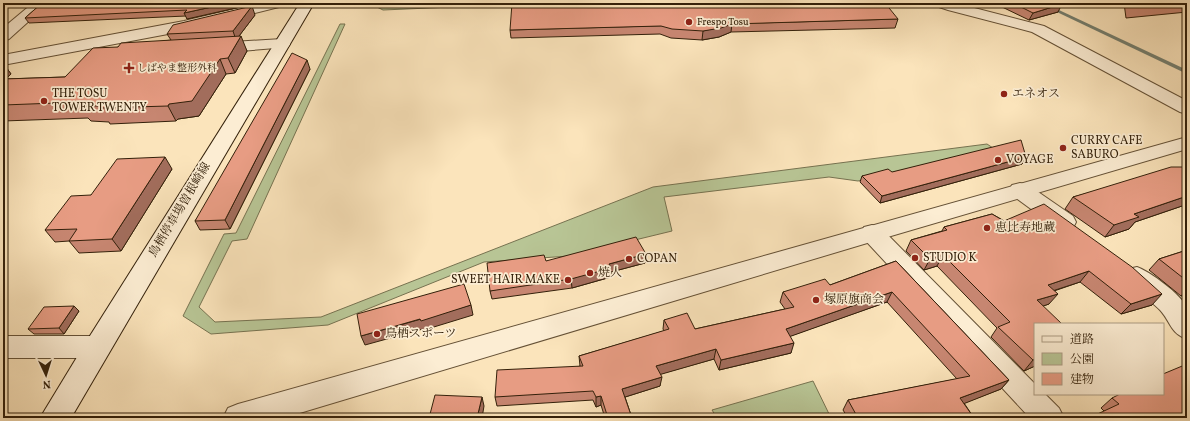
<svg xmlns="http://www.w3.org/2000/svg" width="1190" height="421" font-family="Vollkorn,'Noto Serif JP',serif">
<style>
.green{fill:#b8c595;stroke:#767250}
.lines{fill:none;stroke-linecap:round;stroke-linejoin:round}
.stream{fill:#747f70;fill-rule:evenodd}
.minor-casing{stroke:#655136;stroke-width:2}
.tertiary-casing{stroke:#655136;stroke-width:2}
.secondary-casing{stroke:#33200a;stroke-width:2}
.minor{fill:#fcedd3;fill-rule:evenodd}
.tertiary{fill:#fcedd3;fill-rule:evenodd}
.secondary{fill:#fcedd3;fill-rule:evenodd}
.wall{fill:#c78671;stroke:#33200a}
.shaded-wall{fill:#a26d5c;stroke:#33200a}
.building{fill:#e79c83;stroke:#33200a}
.poi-dot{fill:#8f2418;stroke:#fcedd3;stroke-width:1.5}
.labels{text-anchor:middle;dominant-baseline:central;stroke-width:3.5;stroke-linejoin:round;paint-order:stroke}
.far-poi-label{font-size:10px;fill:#33200a;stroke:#fcedd3;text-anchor:start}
.poi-label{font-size:12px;fill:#33200a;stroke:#fcedd3;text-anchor:start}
.street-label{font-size:12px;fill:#33200a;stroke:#fcedd3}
</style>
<rect width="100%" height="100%" fill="#fbe4bb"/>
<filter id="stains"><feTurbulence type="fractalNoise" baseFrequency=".005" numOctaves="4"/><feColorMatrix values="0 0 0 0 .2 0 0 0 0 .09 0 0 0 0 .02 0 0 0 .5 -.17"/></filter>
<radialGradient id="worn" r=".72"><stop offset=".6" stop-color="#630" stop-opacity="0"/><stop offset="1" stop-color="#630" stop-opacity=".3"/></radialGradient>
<path class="green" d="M376,3h81l-5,4 -69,3 -8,-4z
M340,24h5l-98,215 -15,2 -33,66 16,15 106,-5 332,-130 334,-43 6,4 -135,33 -29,-4 -165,20 8,34 -103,25 -85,6 -156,63 -117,9 -28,-18 41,-82 12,-1z
M813,381l18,37h-114l-5,-8z"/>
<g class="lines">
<path class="stream" d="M1038,3h6l143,67v4z"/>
<defs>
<path id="minor" d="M33,3h16l-40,36 -6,2v-13z
M260,3h25l-2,3 -99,25 -181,34v-10l181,-34z
M934,3h21l89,23 143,75v13l-7,-2 -148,-80 -84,-22 -12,-4z
M282,39l6,2 2,3 -2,3 -72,6 -6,-2 -2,-3 2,-3 6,-2z
M1020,183l8,2 45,31 3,6 -3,6 -8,2 -8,-2 -45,-33 -3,-5 3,-5z
M872,225l8,2 155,157v10h10l14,14 5,10h-34l-166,-179 -3,-6 3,-6z
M1137,267c12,4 45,28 50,41 3,8 0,22 0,31 -17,-6 -16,-17 -27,-29 -11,-11 -27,-20 -35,-34l3,-7z
M3,336h94l9,3 4,8 -4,8 -9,3h-94z"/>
<path id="tertiary" d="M1187,137v12l-313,92 -591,177h-60l5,-10 10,-4z"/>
<path id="secondary" d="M300,3h14l-243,415h-31l48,-79z"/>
</defs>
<use href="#minor" class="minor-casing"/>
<use href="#tertiary" class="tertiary-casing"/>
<use href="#secondary" class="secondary-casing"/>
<use href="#minor" class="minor"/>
<use href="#tertiary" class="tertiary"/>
<use href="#secondary" class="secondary"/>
</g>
<path class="wall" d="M42,3h216l-71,16 -1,-3 -157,7 -4,-5z
M985,3h74l-1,9 -29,8 -29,-14 -5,1z
M1124,3h63v9l-61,6z
M255,15l-16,21 8,15 -12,22 -9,1 -27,42 -21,3 -2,2 -66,3 -1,-2 -18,-1 -3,-3 -85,3v-58l8,11 -5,5 59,-2 53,-30 53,-7 -4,-6z
M898,19l-3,9 -164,4 -12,5 -17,3 -31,-2 -11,-4 -149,4 -1,-8z
M310,69l-80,160 -30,1 -5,-9z
M1026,157l-4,7 -142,39 -20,-21 2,-6z
M1187,167v43l-5,-4 -47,16 -6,7 -24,8 -40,-28 8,-12z
M172,169l-51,82 -42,2 -10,-12 -14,1 -10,-12 46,-35z
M992,214l160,91 -31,9 -41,-32 -26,9 -5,13 -6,2 -8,60 -11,5 -33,-34 6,-9 -60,-62 -13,4 -18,-19 5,-11 31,-9 2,-4z
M1187,250v44l-6,2 -32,-26 10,-11z
M646,254l-1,9 -34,9v5l-39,11 -80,11 -2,-8z
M896,261l113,119 -8,9 -37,14 10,15h-126l-5,-8 5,-10 109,-21 -70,-77 -97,34 1,17 -72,17 -5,-11 -54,15v12l-35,11 7,21h-27l-4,-13 -5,2 -3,-7 -96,6 -2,-9 85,-31 -1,-10 85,-25 -1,-2 1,-9 31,9 90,-20 -5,-7 3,-10 47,-7z
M79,311l-15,23h-30l-6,-5z
M1112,398l75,20 -83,-7 -3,-3z"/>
<path class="shaded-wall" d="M230,3h28l-71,16 -3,-6z
M997,3h4l-1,3 -5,1z
M1062,4l-4,8 -29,8 4,-7z
M252,6l3,9 -19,25 -3,-9z
M732,24l-1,8 -12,5 -17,3 1,-9z
M241,36l6,15 -12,22 -7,-15z
M220,59l6,15 -27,42 -21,3 -2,2 -8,-15 1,-2z
M307,60l3,9 -80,160 -5,-9z
M3,63l8,11 -8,7z
M165,157l7,12 -51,82 -9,-12z
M1026,157l-4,7 -142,39 2,-7z
M1187,196v5l-5,5 -47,16 -6,7 -24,8 9,-12 20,-11z
M646,254l-1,9 -34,9v5l-39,11 -1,-9 38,-15z
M943,255l-6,11 -13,4 6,-11z
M1089,271l-9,11 -40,13 8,-10z
M1187,289v5l-6,2z
M892,292l-5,10 -104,37 3,-10z
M1058,294l-9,10 -20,7 8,-11z
M1162,294l-10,11 -31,9 10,-10z
M471,305l2,10 -49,15 -1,-1 -58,16 -4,-9z
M74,306l5,5 -15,23 -5,-6z
M794,343l-3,10 -72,17 2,-10z
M716,349l-2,10 -59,17 1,-10z
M1035,359v7l-11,5 9,-11z
M662,377l-2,9 -38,12v-9z
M1009,380l-8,9 -48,19 7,-10z
M601,396v9l-5,2v-10z
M482,397l2,9 -2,12h-5z"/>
<path class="building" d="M42,3h188l-46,10 3,-3 -162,8z
M512,3h373l13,16 -166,5 -11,4 -18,3 -31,-2 -11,-3 -151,4z
M1013,3h46l3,1 -29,9z
M252,6l-19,25 -66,3 6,-9z
M241,36l-13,22 -8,1 -28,42 -23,3 -1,2 -68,2 2,-2h-22l3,-4 -80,3v-26l62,-2 28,-29 25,-1 3,-4z
M292,53l15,7 -82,160 -30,1z
M1021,140l5,17 -144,39 -20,-20 26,-7 4,3z
M165,157l-53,82 -43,2 8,-12 -32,1 26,-34 20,-1 26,-36z
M1171,167h16v29l-53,18 5,3 -25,8 -41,-28z
M1044,204l88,63 30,27 -31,10 -42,-33 -41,14 10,9 -21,6 25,24h-27v35l-2,1 -35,-33 12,-5 -67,-67 -13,4 -19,-19 36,-10 -3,-3 48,-13 12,7z
M636,237l10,17 -37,10 2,4 -40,11 -81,12 -3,-28 57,-8 2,6z
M1187,250v31l-28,-22z
M896,261l113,119 -49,18 14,20h-116l-10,-18 122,-24 -78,-84 -106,37 8,14 -73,17 -5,-11 -60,17 6,11 -40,12 10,29h-24l-7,-22 -5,1 -3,-6 -98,6 2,-27 86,-4 -4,-10 90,-27 -5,-9 23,-7 8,16 99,-22 -11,-15 42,-13 5,6z
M464,284l7,21 -50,16 -1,-2 -59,17 -4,-22z
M74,306l-15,22 -31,1 16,-22z
M1187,364v54h-98l30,-14 -7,-6 8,-4h43v-20z
M435,395l47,2 -5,21h-48z"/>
<g class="poi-dot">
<circle cx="689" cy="22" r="4"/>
<path d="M127 62h4v4h4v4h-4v4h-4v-4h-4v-4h4z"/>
<circle cx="1004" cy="94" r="4"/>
<circle cx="44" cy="101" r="4"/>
<circle cx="1063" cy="148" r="4"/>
<circle cx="998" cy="160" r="4"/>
<circle cx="987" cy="228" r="4"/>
<circle cx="915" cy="258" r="4"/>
<circle cx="629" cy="259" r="4"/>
<circle cx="590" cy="273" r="4"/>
<circle cx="568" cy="280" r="4"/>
<circle cx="816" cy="300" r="4"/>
<circle cx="377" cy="334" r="4"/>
</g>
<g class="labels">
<g class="far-poi-label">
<text x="697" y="22">Frespo Tosu</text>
<text x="137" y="68">しばやま整形外科</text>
</g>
<g class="poi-label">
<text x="52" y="94">THE TOSU<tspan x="52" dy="14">TOWER TWENTY</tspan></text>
<text x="1012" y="94">エネオス</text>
<text x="1071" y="141">CURRY CAFE<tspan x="1071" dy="14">SABURO</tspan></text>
<text x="1006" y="160">VOYAGE</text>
<text x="995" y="228">恵比寿地蔵</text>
<text x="923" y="258">STUDIO K</text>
<text x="637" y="259">COPAN</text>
<text x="598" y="273">焼人</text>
<text x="560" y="280" text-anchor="end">SWEET HAIR MAKE</text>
<text x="824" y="300">塚原旗商会</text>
<text x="385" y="334">鳥栖スポーツ</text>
</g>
<g class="street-label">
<text transform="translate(180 210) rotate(-59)">鳥栖停車場曽根崎線</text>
</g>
</g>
<rect width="1190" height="421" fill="none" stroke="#fbe4bb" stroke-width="16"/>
<rect x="4" y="4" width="1182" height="413" fill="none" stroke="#33200a" stroke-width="2"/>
<rect x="8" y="8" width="1174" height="405" fill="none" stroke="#33200a"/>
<rect x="1034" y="323" width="130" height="72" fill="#fcedd3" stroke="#ac9b83"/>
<rect x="1042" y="336" width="20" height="6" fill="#fcedd3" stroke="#ac9b83"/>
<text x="1070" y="343" font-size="12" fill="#33200a">道路</text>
<rect x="1042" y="353" width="20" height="12" fill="#b8c595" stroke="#ac9b83"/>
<text x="1070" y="363" font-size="12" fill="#33200a">公園</text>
<rect x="1042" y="373" width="20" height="12" fill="#e79c83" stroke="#ac9b83"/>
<text x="1070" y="383" font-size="12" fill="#33200a">建物</text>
<g transform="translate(46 375) rotate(176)" stroke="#fcedd3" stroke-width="3" paint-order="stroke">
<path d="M0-3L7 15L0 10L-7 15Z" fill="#33200a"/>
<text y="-6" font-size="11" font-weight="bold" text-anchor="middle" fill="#33200a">N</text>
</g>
<rect width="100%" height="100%" filter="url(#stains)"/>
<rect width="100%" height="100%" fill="url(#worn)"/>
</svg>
